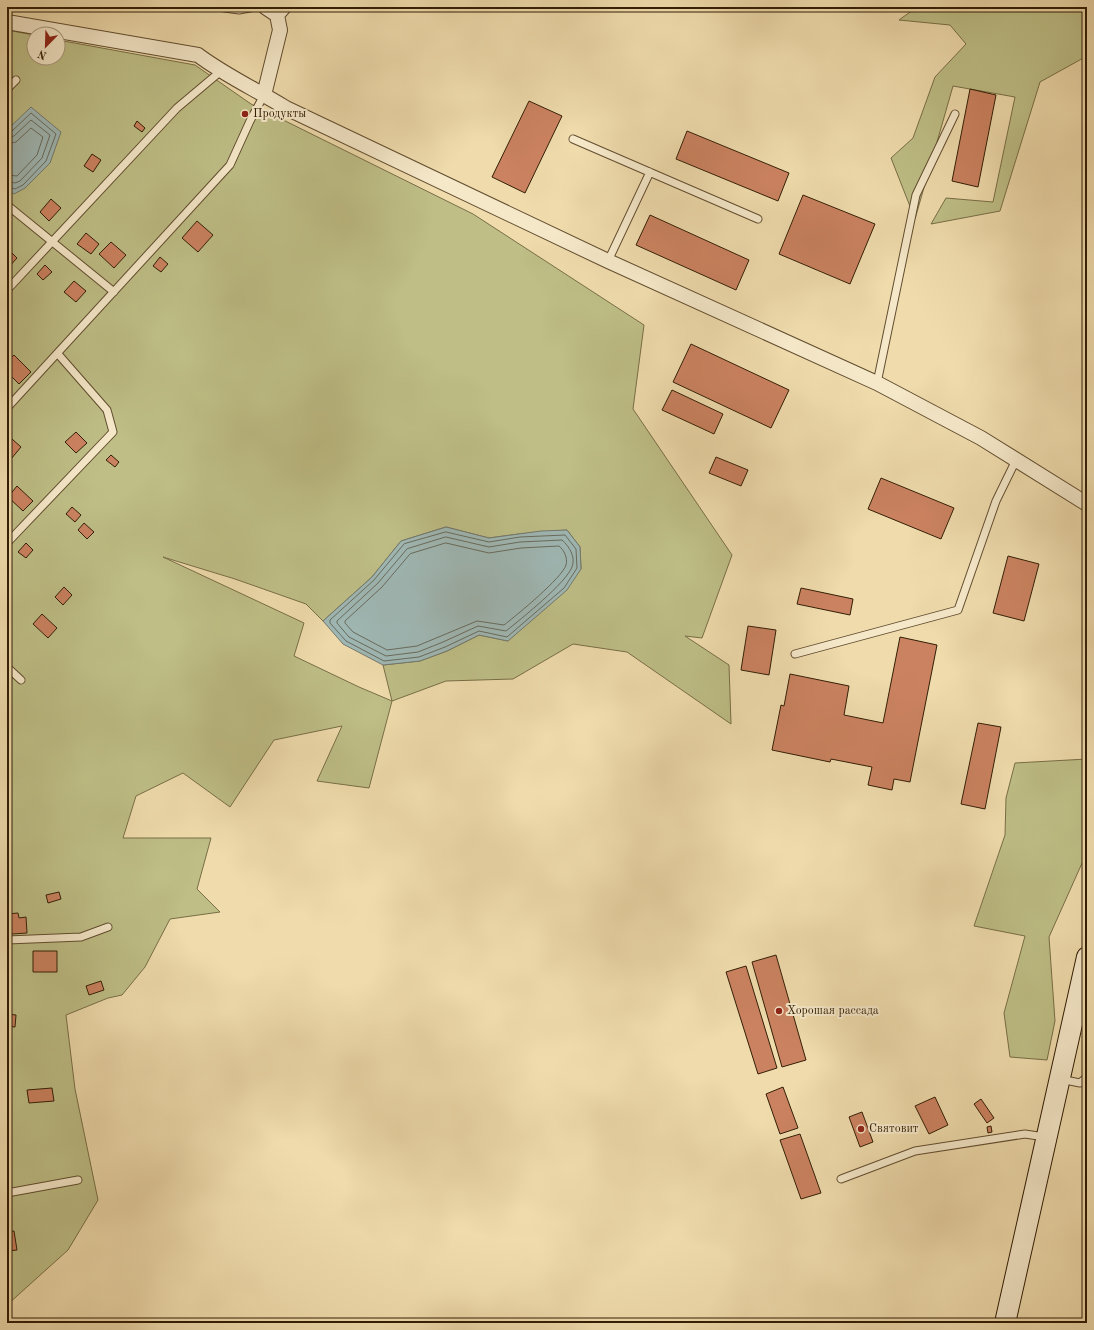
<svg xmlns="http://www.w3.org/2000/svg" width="1094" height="1330" font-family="'Old Standard TT',serif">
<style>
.green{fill:#bebe86;stroke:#786e46;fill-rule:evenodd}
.water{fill:#9fb8b5;stroke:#737a6f}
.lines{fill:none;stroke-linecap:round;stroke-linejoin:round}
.shore{stroke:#686b5d;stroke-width:1}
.building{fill:#cb8260;stroke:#321e05}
.lane-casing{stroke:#614d2f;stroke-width:9}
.street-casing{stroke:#614d2f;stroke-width:16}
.secondary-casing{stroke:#321e05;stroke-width:22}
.lane{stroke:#f5e8c9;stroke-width:7}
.street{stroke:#f5e8c9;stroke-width:14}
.secondary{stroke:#f5e8c9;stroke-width:20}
.poi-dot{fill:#8f2418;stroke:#f5e8c9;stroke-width:1.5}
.labels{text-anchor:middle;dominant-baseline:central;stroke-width:4;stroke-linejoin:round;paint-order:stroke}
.poi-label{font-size:12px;fill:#321e05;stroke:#f5e8c9;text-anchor:start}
</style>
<rect width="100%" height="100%" fill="#efdbac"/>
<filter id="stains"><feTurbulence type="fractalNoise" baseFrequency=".005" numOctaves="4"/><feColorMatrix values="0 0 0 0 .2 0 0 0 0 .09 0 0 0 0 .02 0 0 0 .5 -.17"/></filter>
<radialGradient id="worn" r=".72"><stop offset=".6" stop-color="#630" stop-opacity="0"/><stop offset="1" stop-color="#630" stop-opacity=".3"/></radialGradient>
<path class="green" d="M917,7h170v49l-47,26 -40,129 -69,13 15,-26 47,4 22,-105 -62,-11 -38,133 -24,-61 22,-20 22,-61 31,-33 -16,-19 -51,-5z
M7,30l27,5v23h24v-18l137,25 56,39 222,110 171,111 -11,84 99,146 -30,83 -17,-2 44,29 2,59 -104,-72 -54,-8 -60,35 -67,2 -54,20 -23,87 -52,-7 25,-55 -68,14 -44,67 -47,-34 -47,23 -13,42h88l-14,51 23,23 -50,7 -25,48 -23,28 -14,3 -42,17 9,74 23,111 -30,50 -61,55zM446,527l43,11 30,-4 48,-4 13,17 1,22 -73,72 -29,-6 -32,16 -27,10 -37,4 9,36 -33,-14 -65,-31 10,-33 -141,-66 72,22 71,25 17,17 49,-44 29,-36z
M1087,759v93l-38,85 6,84 -8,39 -37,-3 -6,-44 21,-77 -51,-10 31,-91 1,-37 9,-35z"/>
<path class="water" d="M31,107l30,25 -11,31 -25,25 -11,6 -7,-5v-59z
M446,527l43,11 52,-7 26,-1 13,17 1,22 -14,21 -59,51 -29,-6 -32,16 -27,10 -37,4 -40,-21 -20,-23 49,-44 29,-36z"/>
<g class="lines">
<path class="shore" d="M7,133l4,-1 20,-19 25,21 -10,27 -23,24 -8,4 -8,-3
M7,138l7,-2 17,-16 19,15 -8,23 -22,23 -5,2 -8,-2
M7,144l9,-2 15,-14 12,9 -6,18 -20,21 -10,-1
M446,532l43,10 31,-5 45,-2 11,14 1,19 -13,20 -57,49 -28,-6 -34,16 -26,10 -35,4 -38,-20 -16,-18v-3l44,-40 30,-36z
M446,537l43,10 31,-5 42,-2c7,6 14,17 10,27 -6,16 -51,52 -66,64l-28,-5 -35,16 -25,10 -32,4 -37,-19 -12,-14v-2l41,-38 29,-34z
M446,543l43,10 32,-5 38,-2c5,4 9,12 7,19 -4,13 -49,50 -62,60l-27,-4 -60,25 -30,4 -34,-18 -8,-9v-2l37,-34 28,-33z"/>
</g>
<path class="building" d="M970,89l26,6 -18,92 -26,-6z
M529,101l33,15 -37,77 -33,-16z
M137,121l8,7 -3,4 -8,-6z
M687,131l102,42 -11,28 -102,-42z
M92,154l9,6 -8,12 -9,-6z
M803,195l72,29 -25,60 -71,-30z
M51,199l10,9 -12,13 -9,-9z
M650,215l99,45 -13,30 -100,-45z
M197,221l16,14 -15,17 -16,-14z
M86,233l13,11 -8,10 -14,-10z
M111,242l15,13 -12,13 -15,-14z
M7,248l10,10 -10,11z
M160,257l8,7 -7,8 -8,-6z
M45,265l7,7 -9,8 -6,-6z
M74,281l12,10 -10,11 -12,-10z
M691,344l98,46 -18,38 -98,-46z
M14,355l17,17 -12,12 -12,-12v-10z
M672,390l51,24 -9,20 -52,-24z
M76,432l11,11 -11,10 -11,-11z
M12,439l9,8 -10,12 -4,-3v-11z
M111,455l8,7 -4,5 -9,-7z
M716,457l32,13 -7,16 -32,-13z
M881,478l73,30 -13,31 -73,-30z
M17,486l16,15 -10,10 -15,-14z
M72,507l9,8 -6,7 -9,-8z
M84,523l10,9 -7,7 -9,-9z
M26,543l7,7 -7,8 -8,-6z
M1008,556l31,8 -15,57 -31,-8z
M64,587l8,8 -9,10 -8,-8z
M801,588l52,11 -3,16 -53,-11z
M42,614l15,14 -9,10 -15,-14z
M748,626l28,4 -7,45 -28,-5z
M900,637l37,8 -27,137 -16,-3 -2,11 -24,-5 4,-18 -41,-8 -1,3 -58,-12 9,-45 3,1 6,-32 59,12 -5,29 39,8z
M978,723l23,4 -16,82 -24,-5z
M59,892l2,7 -13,4 -2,-8z
M18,913l1,5 7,-1 1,16 -15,1 -1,-3 -4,1v-18z
M33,951h24v21h-24z
M776,955l30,105 -24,7 -30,-105z
M746,966l31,102 -19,6 -32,-102z
M101,981l3,9 -15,5 -3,-9z
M7,1014l9,1 -1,12 -8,-1z
M783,1087l15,41 -18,6 -14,-40z
M52,1088l2,13 -25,2 -2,-13z
M935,1097l13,28 -19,9 -14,-28z
M981,1099l13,19 -7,5 -13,-19z
M862,1112l11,30 -13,5 -11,-30z
M991,1126l1,6 -4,1 -1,-6z
M800,1134l21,59 -20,6 -21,-59z
M14,1231l3,19 -10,1v-19z"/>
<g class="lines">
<defs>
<path id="lane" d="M218,7l21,3 16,-3
M7,89l9,-9
M573,139l185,80
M7,205l107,87
M608,261l42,-89
M7,290l170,-182 44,-37
M877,383l39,-188 39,-81
M7,408l223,-243 20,-44 14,-26
M7,543l106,-111 -6,-22 -49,-56
M795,654l163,-44 38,-109 20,-41
M7,667l14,13
M7,940l74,-3 27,-10
M1060,1079l20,4 7,-6
M841,1179l74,-28 110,-17 20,3
M7,1193l71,-13"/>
<path id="street" d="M265,7l12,8
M7,22l191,33c28,21 59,35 88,53l322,153 269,122 104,55 106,66
M264,95l16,-65 -3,-15 7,-8"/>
<path id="secondary" d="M1005,1323l82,-366"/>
</defs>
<use href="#lane" class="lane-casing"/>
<use href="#street" class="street-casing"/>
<use href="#secondary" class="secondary-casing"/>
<use href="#lane" class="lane"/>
<use href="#street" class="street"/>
<use href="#secondary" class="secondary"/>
</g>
<g class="poi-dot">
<circle cx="245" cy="114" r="4"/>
<circle cx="779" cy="1011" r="4"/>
<circle cx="861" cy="1129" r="4"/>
</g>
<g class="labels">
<g class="poi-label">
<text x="253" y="114">Продукты</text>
<text x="787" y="1011">Хорошая рассада</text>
<text x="869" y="1129">Святовит</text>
</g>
</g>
<rect width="1094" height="1330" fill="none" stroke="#efdbac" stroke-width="24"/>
<rect x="8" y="8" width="1078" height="1314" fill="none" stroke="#321e05" stroke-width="2"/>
<rect x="12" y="12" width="1070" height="1306" fill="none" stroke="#321e05"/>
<g transform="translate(46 46) rotate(203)"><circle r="19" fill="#f5e8c9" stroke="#a7977b"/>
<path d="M0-3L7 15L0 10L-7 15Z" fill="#8f2418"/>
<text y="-6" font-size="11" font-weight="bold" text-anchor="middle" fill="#321e05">N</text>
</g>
<rect width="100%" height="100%" filter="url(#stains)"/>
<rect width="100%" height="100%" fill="url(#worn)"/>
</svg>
